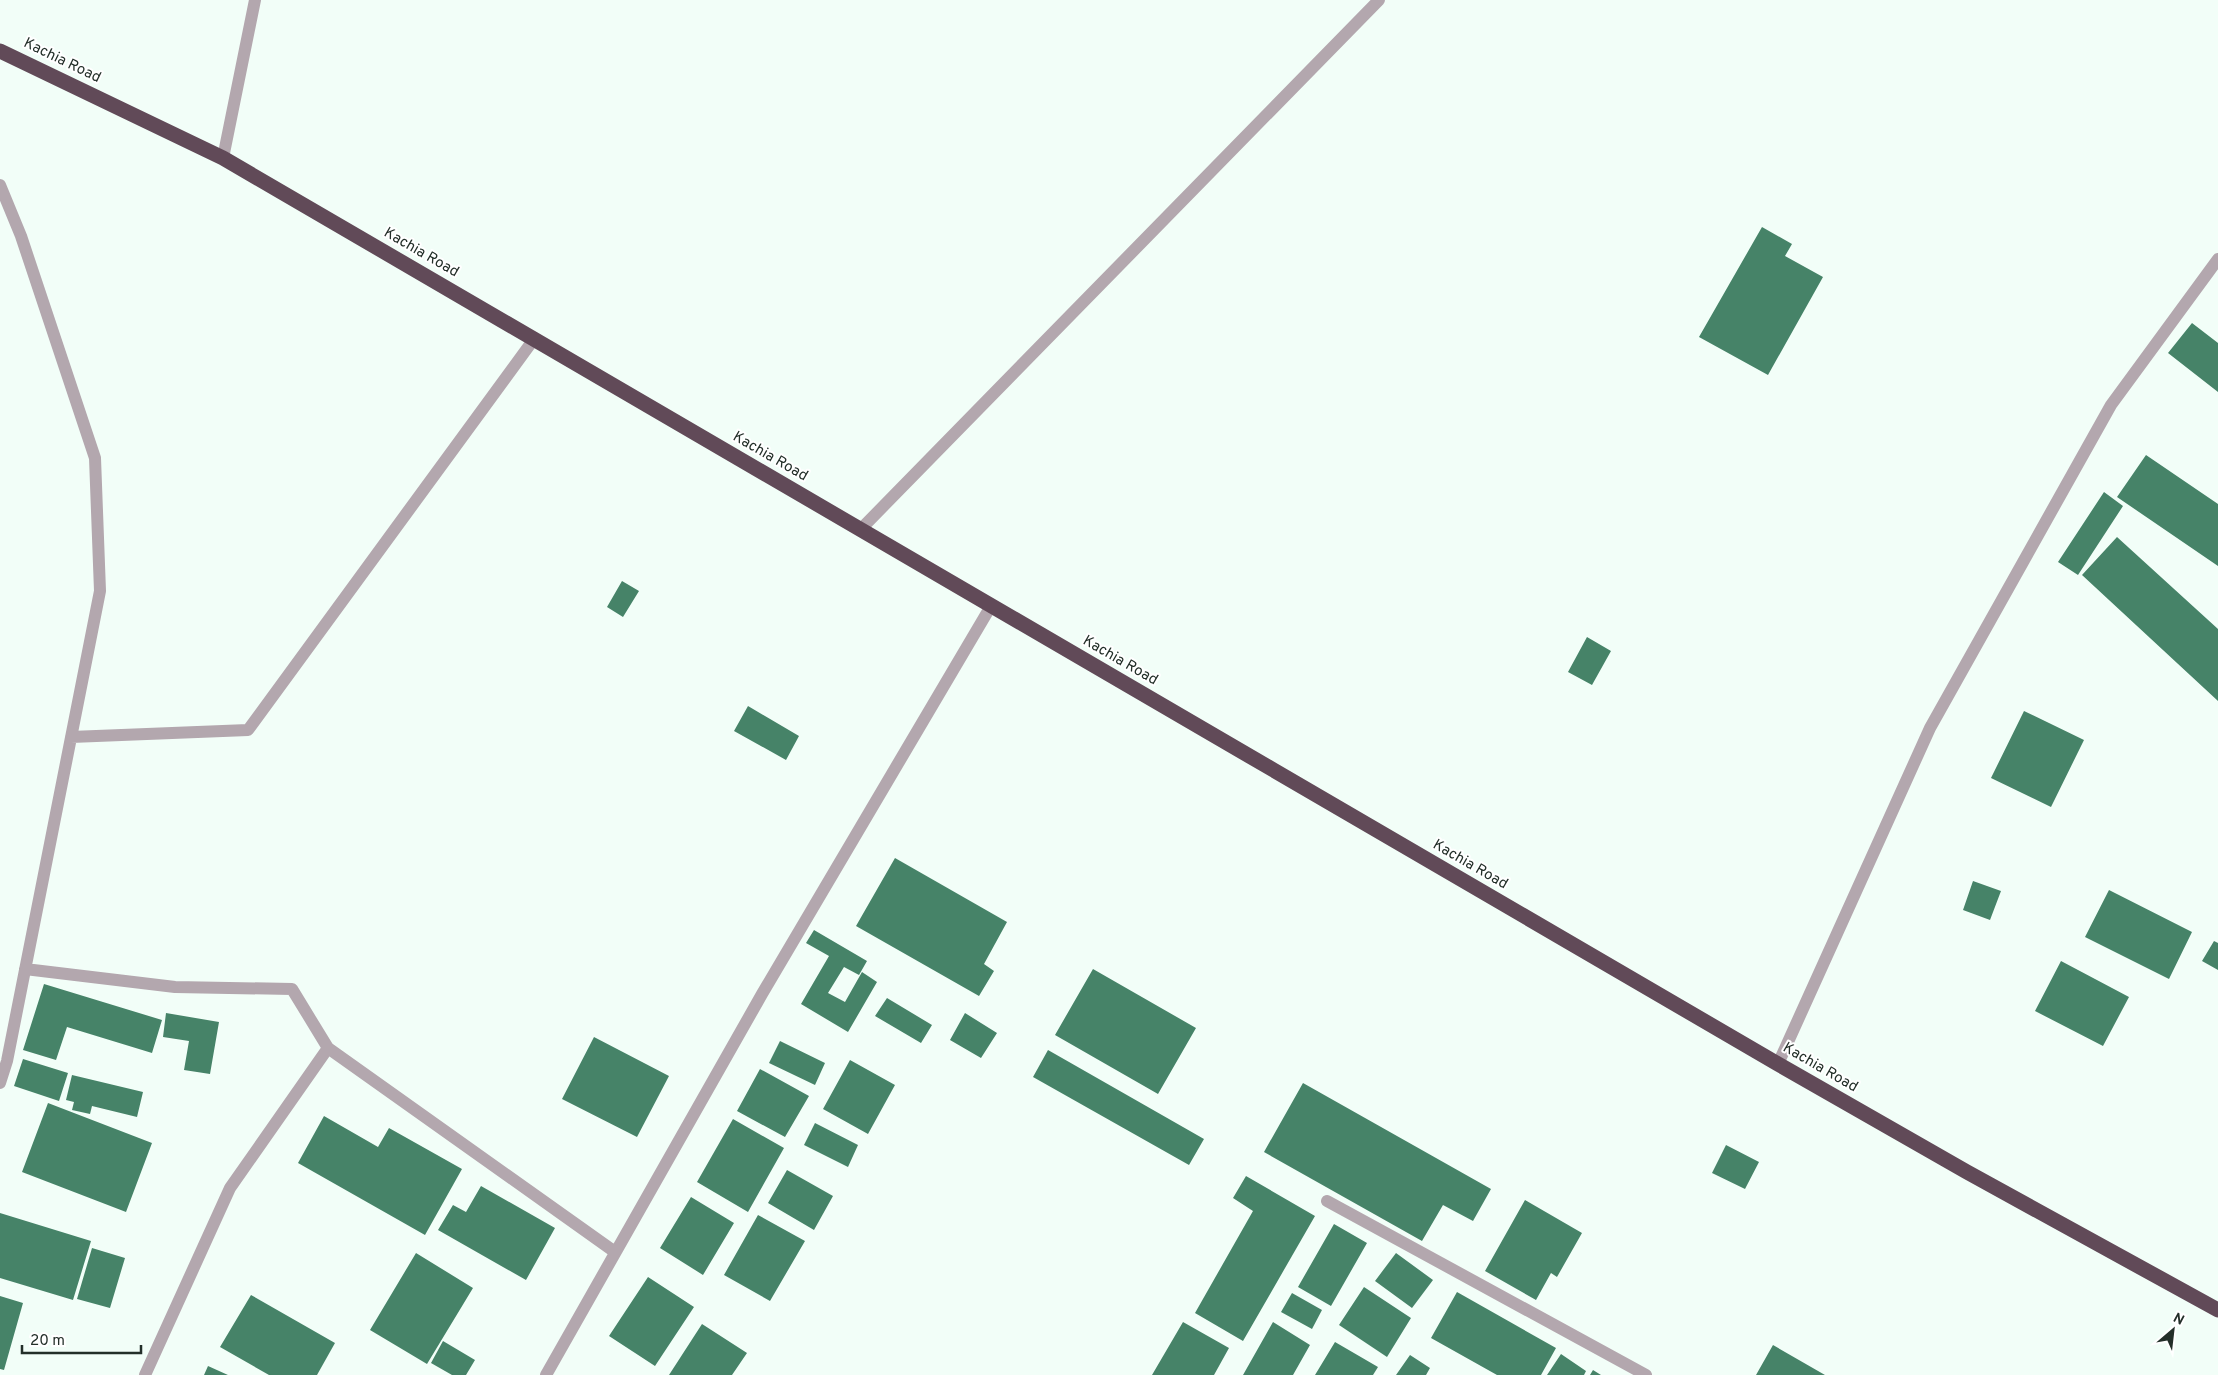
<svg xmlns="http://www.w3.org/2000/svg" width="2218" height="1375" font-family="Overpass,sans-serif">
<style>
.building{fill:#468368}
.lines{fill:none;stroke-linecap:round;stroke-linejoin:round}
.street{stroke:#b3a7ae;stroke-width:12}
.highway{stroke:#614a58;stroke-width:15}
.labels{text-anchor:middle;dominant-baseline:central;stroke-width:4;stroke-linejoin:round;paint-order:stroke}
.street-label{font-size:15px;fill:#232f29;stroke:#fff}
</style>
<rect width="100%" height="100%" fill="#f2fef8"/>
<path class="building" d="M1762,227l30,17 -7,12 38,21 -55,98 -69,-38z
M2192,323l26,20v49l-50,-39z
M2146,455l72,49v62l-101,-69z
M2104,492l19,14 -45,69 -20,-13z
M2117,537l101,92v72l-136,-126z
M622,581l17,10 -16,26 -16,-10z
M1587,637l24,14 -19,34 -24,-13z
M748,706l51,30 -13,24 -52,-29z
M2024,711l60,29 -33,67 -60,-29z
M895,858l112,64 -23,42 10,7 -15,25 -123,-70z
M1973,881l28,10 -11,29 -27,-10z
M2109,890l83,42 -23,47 -84,-42z
M814,930l53,31 -8,14 -15,-8 -16,26 17,9 17,-30 15,10 -29,50 -47,-28 28,-48 -23,-13z
M2214,941l4,2v27l-16,-9z
M2061,961l68,36 -26,49 -68,-35z
M1093,969l103,59 -38,66 -103,-59z
M44,984l118,36 -10,33 -85,-26 -11,33 -33,-10z
M887,998l45,27 -11,18 -46,-27z
M166,1013l53,9 -9,52 -26,-4 5,-29 -26,-4z
M965,1013l32,20 -16,25 -31,-18z
M594,1037l75,39 -32,61 -75,-38z
M780,1041l45,22 -10,22 -46,-22z
M1048,1050l156,89 -15,26 -156,-88z
M23,1059l45,14 -9,28 -45,-15z
M850,1060l45,25 -27,49 -45,-25z
M760,1069l49,27 -24,41 -48,-26z
M72,1075l71,17 -6,25 -45,-11 -2,8 -18,-4 2,-8 -8,-2z
M1303,1083l188,106 -18,32 -30,-16 -21,36 -158,-89z
M48,1103l104,40 -26,69 -104,-40z
M324,1116l54,31 11,-19 73,41 -37,66 -127,-72z
M733,1119l51,29 -36,64 -51,-30z
M815,1123l43,22 -10,22 -44,-22z
M1726,1145l33,17 -14,27 -33,-16z
M787,1170l46,26 -19,34 -46,-27z
M1246,1176l69,40 -72,125 -48,-28 58,-102 -20,-13z
M481,1186l74,42 -29,52 -88,-50 15,-25 13,7z
M691,1197l43,26 -31,52 -43,-27z
M1525,1200l57,33 -25,44 -6,-4 -15,27 -51,-29z
M0,1213l91,28 -18,59 -73,-22z
M758,1215l47,26 -35,60 -46,-26z
M1334,1224l33,19 -36,63 -33,-19z
M92,1248l33,10 -15,50 -33,-9z
M416,1253l57,35 -46,76 -57,-34z
M1396,1253l37,27 -21,28 -37,-27z
M648,1277l46,30 -39,59 -46,-30z
M1364,1287l47,31 -24,39 -48,-32z
M1457,1292l99,56 -15,27h-44l-66,-37z
M1292,1293l30,17 -10,19 -31,-17z
M251,1295l84,48 -18,32h-48l-49,-28z
M0,1296l23,7 -19,67 -4,-1z
M1183,1322l46,26 -15,27h-62z
M1273,1322l37,23 -17,30h-50z
M702,1324l45,29 -15,22h-63z
M443,1341l32,19 -9,15h-14l-21,-12z
M1335,1342l43,25 -5,8h-58z
M1773,1345l52,30h-69z
M1561,1354l25,17 -2,4h-37z
M1410,1355l20,13 -4,7h-30z
M208,1366l20,9h-24z
M1593,1370l8,5h-11z"/>
<g class="lines">
<path class="street" d="M223,158l32,-158
M0,185l21,51 74,222 5,133 -93,470 -7,22
M860,530l519,-530
M71,737l177,-7 286,-391
M25,969l150,18 117,2 36,59 287,204
M1778,1064l152,-336 181,-323 107,-146
M1327,1201l319,174
M145,1375l85,-187 98,-140
M546,1375l216,-381 229,-388"/>
<path class="highway" d="M0,51l223,107 1555,906 189,108 251,138"/>
</g>
<g class="labels">
<g class="street-label">
<text transform="translate(62 61) rotate(26)">Kachia Road</text>
<text transform="translate(421 253) rotate(30)">Kachia Road</text>
<text transform="translate(770 457) rotate(30)">Kachia Road</text>
<text transform="translate(1120 661) rotate(30)">Kachia Road</text>
<text transform="translate(1470 865) rotate(30)">Kachia Road</text>
<text transform="translate(1820 1068) rotate(30)">Kachia Road</text>
</g>
</g>
<g transform="translate(2173 1330) rotate(28)" stroke="#ffffff" stroke-width="4" paint-order="stroke">
<path d="M0-4L9 19L0 12L-9 19Z" fill="#232f29"/>
<text y="-8" font-size="14" font-weight="bold" text-anchor="middle" fill="#232f29">N</text>
</g>
<path d="M22 1345v8h119v-8" fill="none" stroke="#232f29" stroke-width="2.5"/>
<text x="30" y="1345" font-size="15" fill="#232f29" stroke="#ffffff" stroke-width="4" paint-order="stroke">20 m</text>
</svg>
